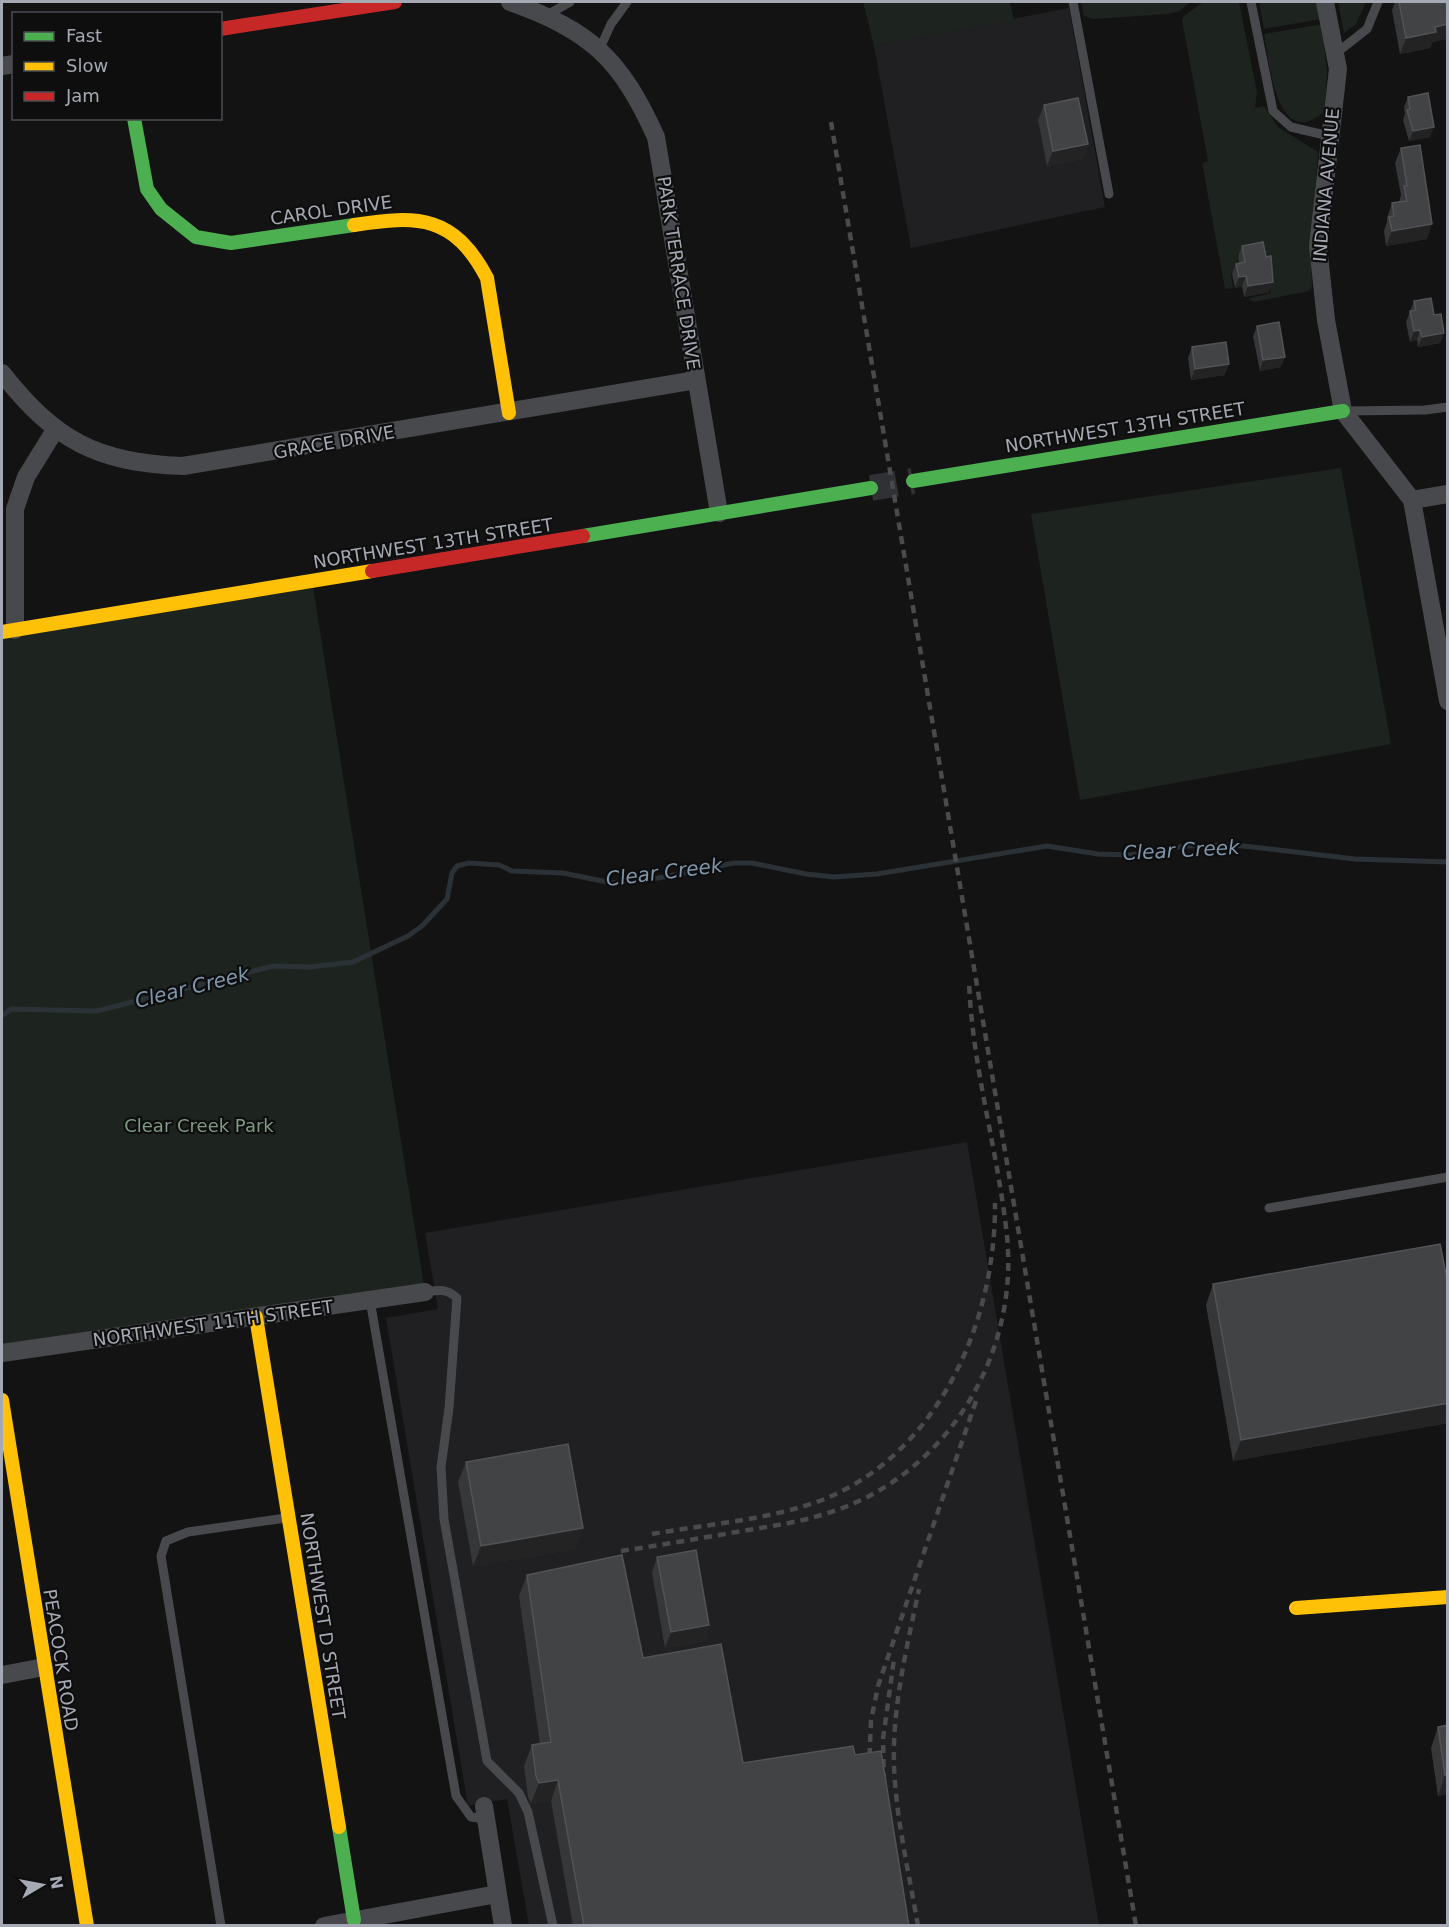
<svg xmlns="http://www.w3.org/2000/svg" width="1449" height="1927" font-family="'DejaVu Sans',sans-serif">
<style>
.built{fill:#202022}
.green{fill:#1d231e}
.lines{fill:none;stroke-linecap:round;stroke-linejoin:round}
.stream{stroke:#2b3237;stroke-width:5}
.secondary-tunnel{stroke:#303134;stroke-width:26;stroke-dasharray:26 13;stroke-linecap:butt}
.lane{stroke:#48494c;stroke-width:9}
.street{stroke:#48494c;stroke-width:18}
.fast{stroke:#4caf50;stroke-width:14}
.slow{stroke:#ffc107;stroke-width:14}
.jam{stroke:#c62828;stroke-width:14}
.rail{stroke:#494a4c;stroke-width:4.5;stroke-dasharray:8 6;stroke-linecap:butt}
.wall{fill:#363738}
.shaded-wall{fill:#232324}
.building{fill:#424345;stroke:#525357;stroke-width:1.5}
.labels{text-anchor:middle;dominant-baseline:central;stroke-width:4.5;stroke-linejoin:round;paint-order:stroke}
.street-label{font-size:18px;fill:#a5a9b3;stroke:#0e0e0f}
.park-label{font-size:18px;fill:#7e9c81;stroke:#0e0e0f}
.water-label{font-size:20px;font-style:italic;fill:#7f96ab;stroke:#0e0e0f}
</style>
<rect width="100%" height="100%" fill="#131314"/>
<path class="built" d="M1069,8l36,199 -194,41 -37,-202z
M967,1142l132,783h-570l-22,-126 -39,7 -82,-488 52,-9 -13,-76z"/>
<path class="green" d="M863,2h147l4,18 -140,26z
M1081,2h109l-10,9 -12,3 -75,5 -9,-3z
M1203,2h36l18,90 -2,16 9,-2 14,21 40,25 -7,100 1,35 -3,4 -56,11 -4,-4 22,-5 -8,-43 -26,5 3,16 -9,2 2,15 -8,1 -23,-126 6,-2 -26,-141 2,-4z
M1259,2h59l3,17 -57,10z
M1338,2h28l-10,22 -12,9z
M1322,24l5,48 -2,39c-48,43 -56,-49 -61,-77z
M1341,468l50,276 -311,56 -49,-286z
M312,581l113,711 -423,61v-721z"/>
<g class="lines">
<path class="stream" d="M2,1016l9,-7 86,2 176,-45 37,1 43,-5 55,-26 14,-10 25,-27 5,-26 5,-7 12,-3 30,2 13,6 51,2 49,10 46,-5 76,-15h18l54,11 28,3 43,-3 170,-28 51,8 33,1 55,-9 49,-1 120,14 93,3"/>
<path class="secondary-tunnel" d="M871,488l42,-7"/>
<path class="lane" d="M1073,2l36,192
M1251,2l22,109 18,16 38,9
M547,15l23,-13
M600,48l11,-24 16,-22
M1335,54l32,-25 11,-27
M1346,411l79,-1 23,-3
M1269,1208l179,-31
M425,1292c14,-2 21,-4 32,6l-8,110 -8,59 3,52 43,242 32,32 9,19 25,114
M370,1300l86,496 15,21 15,2
M221,1926l-60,-370 5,-15 22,-9 98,-14"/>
<path class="street" d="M510,2c81,29 110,56 146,135l63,376
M1325,2l13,67 -20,177 8,74 17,91 69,89 36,201
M2,66l12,-2
M2,373c53,67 94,90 181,93l513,-86
M1412,500l36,-6
M15,630v-121l11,-32 29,-47
M2,1353l423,-61
M2,1675l42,-8
M484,1806l19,120
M324,1926l173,-32"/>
<path class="fast" d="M134,118l13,71 14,20 35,28 35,6 123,-18
M913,481l430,-70
M583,536l288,-48
M339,1827l15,93"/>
<path class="slow" d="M354,225c64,-10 100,-10 133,53l22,135
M2,632l370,-61
M256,1317l83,510
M2,1400l85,526
M1296,1608l152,-11"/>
<path class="jam" d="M220,29l175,-27
M372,571l211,-35"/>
<path class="rail" d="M831,122l305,1804
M652,1534c56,-10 117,-14 170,-34 117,-46 174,-179 173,-297
M621,1551c40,-6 81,-13 121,-20 30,-5 60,-9 89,-19 115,-37 188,-156 176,-276 -9,-85 -35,-169 -38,-255
M869,1770l2,-49 7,-35 99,-288
M884,1781l-1,-42 11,-80
M918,1926c-9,-53 -22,-107 -24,-160 -2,-59 13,-119 25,-177"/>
</g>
<path class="wall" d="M1395,2h53l-18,46 -30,6 -8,-44z
M1408,97l22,40 -21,4 -6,-21 2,-6 -1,-7z
M1044,105l44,39 -6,15 -35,7 -9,-46z
M1401,148l26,91 -41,7 -2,-15 3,-9v-4l5,-15 7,-1 2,-7 -6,-32z
M1242,246l27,46 -25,5 -2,-11 -7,2 -3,-14 4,-10 3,-1 -1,-7z
M1414,301l20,14 10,18 -4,10 -22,4 -1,-7 -7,2 -4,-20z
M1257,326l24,41 -21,4 -7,-35z
M1192,347l33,28 -34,5 -3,-22z
M1213,1284h235v139l-215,38 -27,-156z
M466,1462l117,66 -8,21 -102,17 -15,-84z
M657,1557l52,68 -5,16 -39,7 -13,-75z
M527,1575l116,83 100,105 112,-8 54,171h-336l-22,-125 -20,2 -3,-6 -4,-31 8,-21 8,-1 -21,-148z
M1448,1725v69l-10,2 -7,-48 7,-21z"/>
<path class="shaded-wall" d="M1448,24v15l-15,3 -3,6 -30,6 6,-16 29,-11z
M1434,127l-4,10 -21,4 4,-10z
M1088,144l-6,15 -35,7 6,-15z
M1432,224l-5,15 -41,7 6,-15z
M1246,276l-4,10 -7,2 4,-11z
M1273,282l-4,10 -25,5 4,-11z
M1420,330l-3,10 -7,2 4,-11z
M1444,333l-4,10 -22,4 4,-10z
M1285,357l-4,10 -21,4 3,-11z
M1229,364l-4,11 -34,5 4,-11z
M1448,1403v20l-215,38 8,-21z
M583,1528l-8,21 -102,17 8,-20z
M709,1625l-5,16 -39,7 6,-16z
M1448,1774v20l-10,2 7,-21z
M558,1780l-7,21 -20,2 8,-20z"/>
<path class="building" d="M1399,2h49v22l-13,3 1,5 -30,6z
M1428,93l6,34 -21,4 -6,-21 3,-1 -2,-12z
M1078,98l10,46 -35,7 -9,-46z
M1420,145l12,79 -40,7 -3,-14 5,-1 -2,-13 15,-2 -3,-15h3l-6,-38z
M1263,242l3,15 5,-1 2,26 -25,4 -2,-10 -7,1 -3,-13 9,-2 -3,-16z
M1431,298l3,17 7,-1 3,19 -22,4 -2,-7 -6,1 -4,-20 6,-1 -2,-9z
M1279,322l6,35 -22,3 -6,-34z
M1226,342l3,22 -34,5 -3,-22z
M1440,1244l8,40v119l-207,37 -28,-156z
M568,1444l15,84 -102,18 -15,-84z
M696,1550l13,75 -38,7 -14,-75z
M622,1555l21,103 78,-14 22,119 110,-17 2,9 26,-4 28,175h-325l-26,-146 -19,3 -3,-7 -4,-31 19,-3 -24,-167z
M1448,1725v49l-3,1 -7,-48z"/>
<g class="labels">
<g class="street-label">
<text transform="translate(1326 185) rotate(-85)">INDIANA AVENUE</text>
<text transform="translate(331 210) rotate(-8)">CAROL DRIVE</text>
<text transform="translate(679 273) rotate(81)">PARK TERRACE DRIVE</text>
<text transform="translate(1125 427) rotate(-9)">NORTHWEST 13TH STREET</text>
<text transform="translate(334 442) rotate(-10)">GRACE DRIVE</text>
<text transform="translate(433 543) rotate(-9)">NORTHWEST 13TH STREET</text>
<text transform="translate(213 1323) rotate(-8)">NORTHWEST 11TH STREET</text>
<text transform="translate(323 1616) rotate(81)">NORTHWEST D STREET</text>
<text transform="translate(61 1660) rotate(81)">PEACOCK ROAD</text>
</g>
<g class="park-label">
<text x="199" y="1125">Clear Creek Park</text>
</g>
<g class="water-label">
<text transform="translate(1181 850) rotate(-3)">Clear Creek</text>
<text transform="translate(664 872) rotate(-7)">Clear Creek</text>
<text transform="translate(192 987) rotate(-14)">Clear Creek</text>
</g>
</g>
<rect width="1449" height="1927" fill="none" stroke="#a5a9b3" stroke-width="6"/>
<rect x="12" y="12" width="210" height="108" fill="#0e0e0f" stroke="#4a4c51" stroke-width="1.5"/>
<rect x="24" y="32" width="30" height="9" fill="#4caf50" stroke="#4a4c51" stroke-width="1.5"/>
<text x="66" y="42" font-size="18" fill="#a5a9b3">Fast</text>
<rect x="24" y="62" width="30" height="9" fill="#ffc107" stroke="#4a4c51" stroke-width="1.5"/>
<text x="66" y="72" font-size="18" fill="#a5a9b3">Slow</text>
<rect x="24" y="92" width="30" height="9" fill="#c62828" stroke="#4a4c51" stroke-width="1.5"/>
<text x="66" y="102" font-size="18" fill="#a5a9b3">Jam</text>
<g transform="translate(42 1885) rotate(80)" stroke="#0e0e0f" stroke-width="4.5" paint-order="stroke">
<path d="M0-4.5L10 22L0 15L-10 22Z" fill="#a5a9b3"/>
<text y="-9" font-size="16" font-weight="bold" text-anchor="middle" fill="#a5a9b3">N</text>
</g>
</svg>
